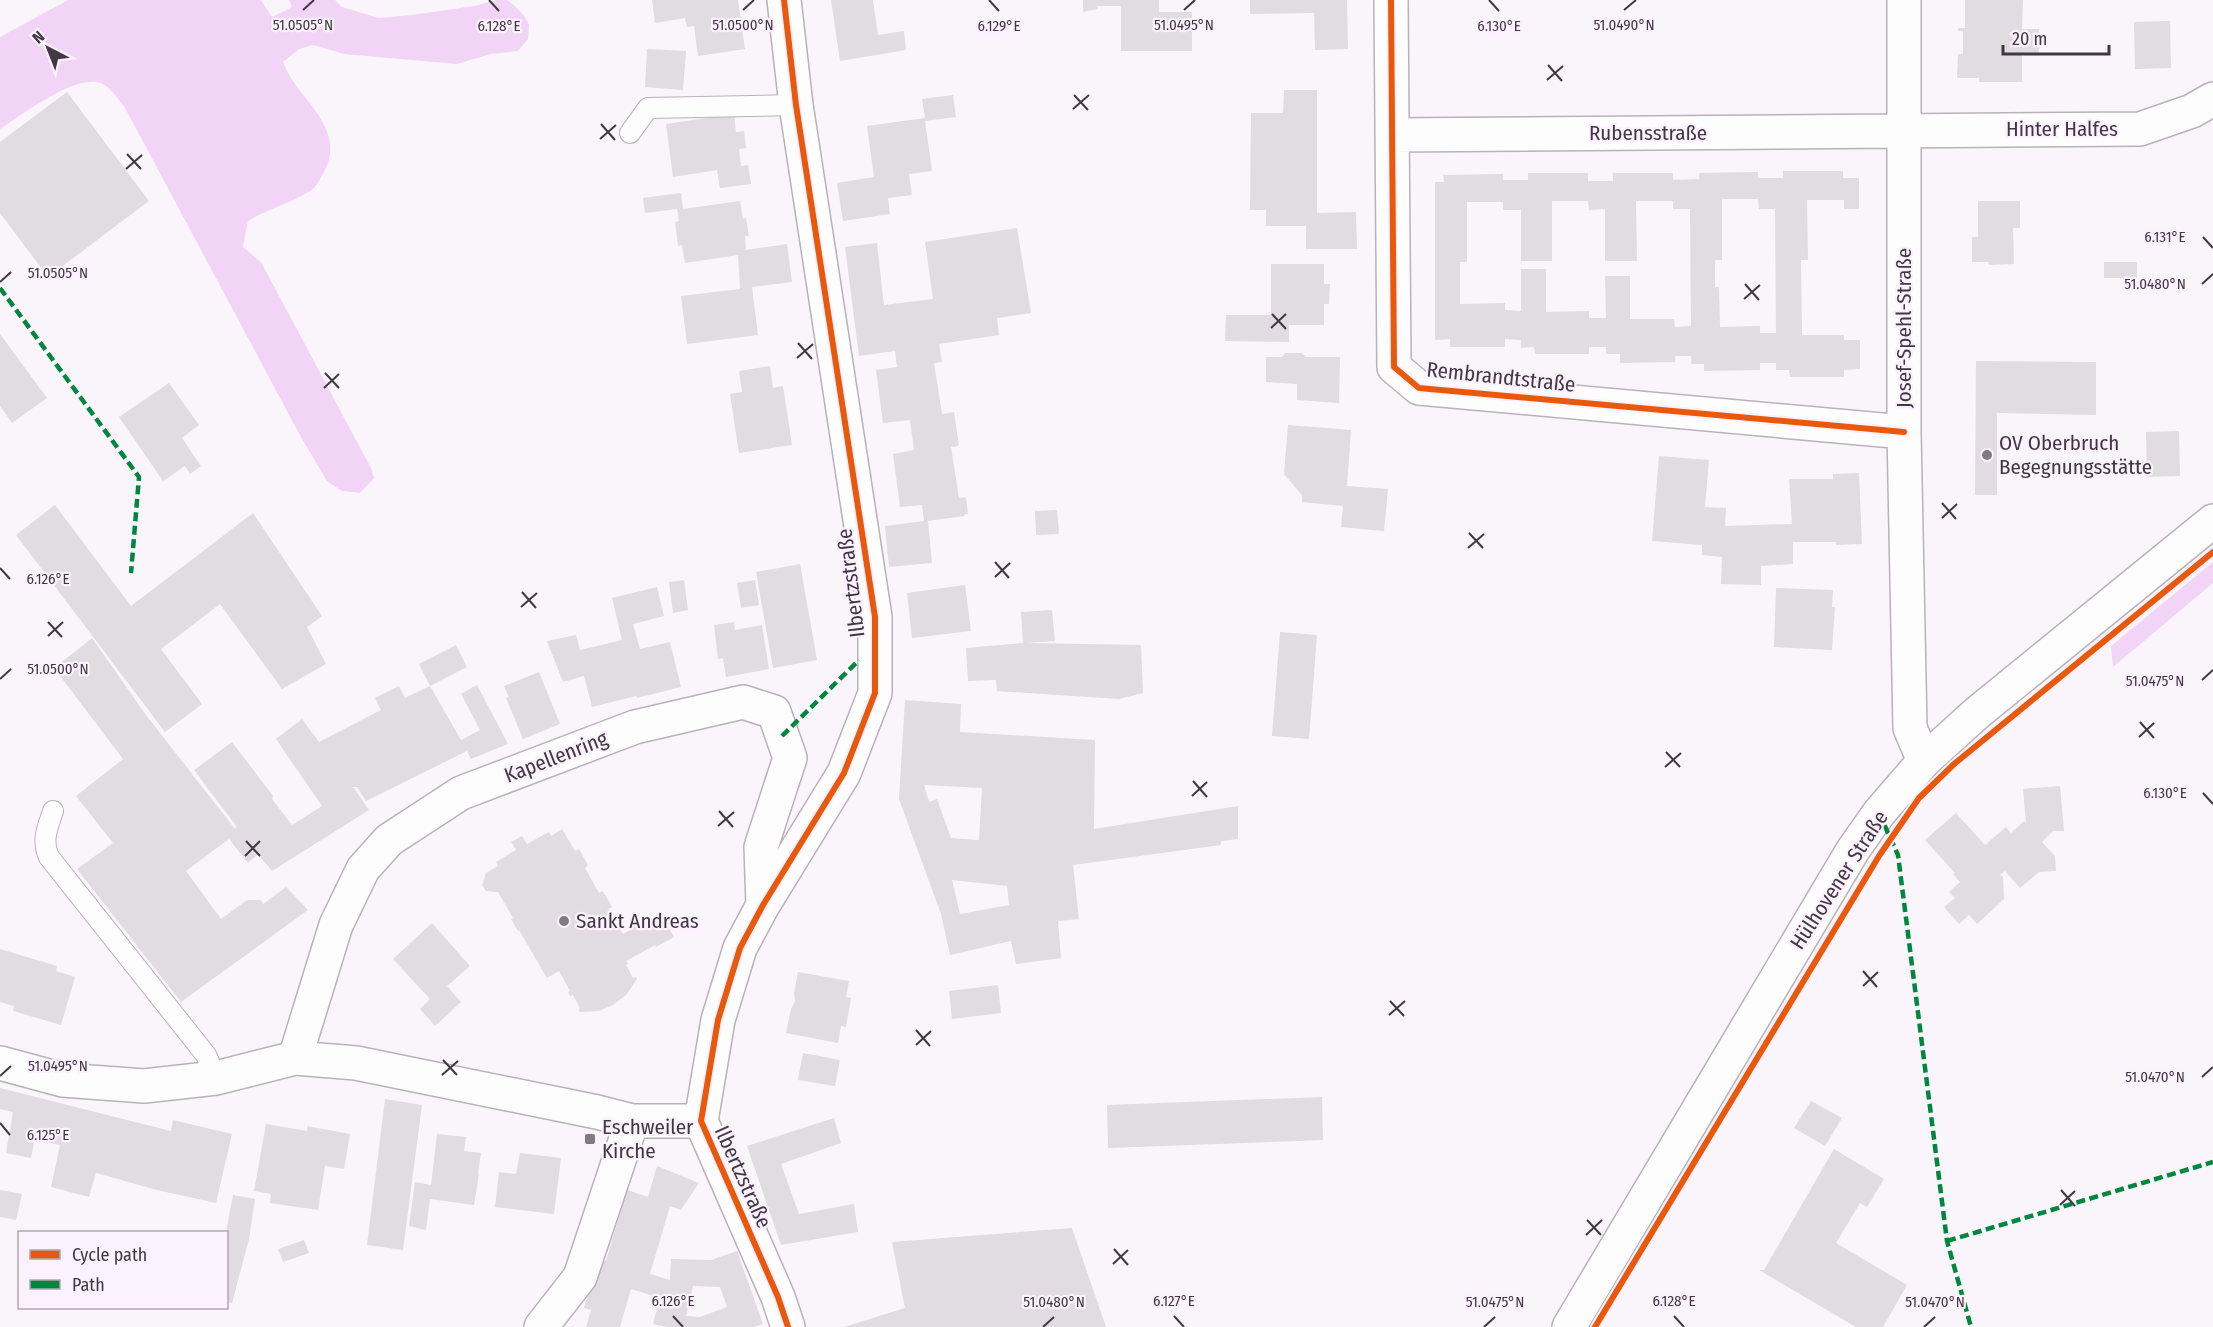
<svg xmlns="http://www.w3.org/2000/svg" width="2213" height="1327" font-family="'Fira Sans Condensed',sans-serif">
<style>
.green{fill:#f2d5f6}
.building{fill:#e1dbe2;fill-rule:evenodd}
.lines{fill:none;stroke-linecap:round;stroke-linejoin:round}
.lane-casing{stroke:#b8b2b9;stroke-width:22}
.street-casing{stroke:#b8b2b9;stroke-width:36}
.secondary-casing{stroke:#b8b2b9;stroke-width:36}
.lane{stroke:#fefdfe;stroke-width:20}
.street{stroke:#fefdfe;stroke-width:33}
.secondary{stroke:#fefdfe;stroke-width:33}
.quiet{stroke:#00873e;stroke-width:4.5;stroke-dasharray:9 4.5;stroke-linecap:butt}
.cycleway-casing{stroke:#fcf1fe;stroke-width:10}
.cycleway{stroke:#e8590c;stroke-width:6}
.ticks{fill:none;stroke:#403941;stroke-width:2}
.poi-dot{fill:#817a82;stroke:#fcf1fe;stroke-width:2}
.labels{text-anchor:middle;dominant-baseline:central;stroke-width:4.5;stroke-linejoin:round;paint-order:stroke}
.street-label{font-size:21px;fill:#403941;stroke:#fcf1fe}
.poi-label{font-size:21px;fill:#403941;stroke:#fcf1fe;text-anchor:start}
.ticks-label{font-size:15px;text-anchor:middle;fill:#403941;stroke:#fcf1fe;stroke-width:4.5;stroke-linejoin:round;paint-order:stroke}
</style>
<rect width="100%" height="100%" fill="#faf4fb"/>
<path class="green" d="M68,0h193l11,17 20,-10 -3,-7h46l7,7 37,11 33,-3 62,-9 22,-6h11l8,6 10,11 4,8 -1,14 -10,12 -27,3 -34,10 -113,-10 -31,-9 -14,4 -16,13c14,38 65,64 41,110 -3,5 -6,12 -10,16 -14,12 -47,21 -66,33l-5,26 18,15 111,208 2,8 -14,15 -18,-2 -15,-10 -25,-42 -178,-333c-6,-7 -14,-19 -23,-23 -27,-9 -79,32 -101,46v-92z
M2213,562v21l-100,84 -2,-21z"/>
<path class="building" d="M652,0h86l7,49 -47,7 -4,-30 -7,1 -2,-9 -30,5z
M831,0h42l5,35 26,-4 2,19 -66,11z
M1083,0h76v12h33v39h-71v-45h-23l-1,3 -14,3z
M1250,0h97l1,49 -33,1 -1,-37 -64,1z
M1965,0h58l-1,29h17v24h-17v29h-43v-4h-22l1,-24h5v-23h-5v-3h7z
M2170,21l1,47 -36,1 -1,-47z
M647,49l39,2 -3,39 -38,-3z
M1284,90h33v123l39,-1 1,37h-51v-23h-40v-16h-16l1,-97h32z
M67,92l82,109 -101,76 -48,-64v-71z
M953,95l3,22 -31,4 7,50 -23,3 3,21 -24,3 2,16 -47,7 -6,-38 37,-6 -7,-51 58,-8 -3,-19z
M734,114l2,18 8,-1 2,17 -7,1 2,17 7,-1 3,19 -31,4 -3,-18 -44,7 -7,-53z
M1783,171h60v7h16v31h-15v-9h-37l1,60h-7l1,75h42v5h16v29l-16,1v7h-54l-1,-7h-13v-7h-16v7l-56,1v-7h-13v-8h-16v6l-55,1v-9h-14v-7h-17v7h-54l-1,-7 -13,1v-8l-16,-1v8h-55v-8l-15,1v-158h9l-1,-7 60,-1v6h25v-7h60v8h25v-8h60v7l26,-1v-6l59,-1v6h25zM1722,199h36l1,10h16l1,124h-16v-7l-40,1 -1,-40h-4v-27h7zM1552,201h36l1,9 16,-1v52h32l-1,-60h37v8h17l1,117 -16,1 -1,-8h-44v-43h-25l1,42h-17v-7l-43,1v-43h-25v42l-16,-1v-7l-45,1v-42h7v-60h36v8h18v51h31z
M681,193l2,16 57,-8 3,18 3,-1 3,18h-4l1,14 41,-6 5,38 -40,5 6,48 -71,9 -6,-48 59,-7 -2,-34 -53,8 -3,-18 -4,1 -3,-24 4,-1 -2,-12 -32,4 -2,-15z
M1978,201h42v27h-7l1,36 -25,1 -1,-3h-16v-25h6z
M1017,228l14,85 -34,5 2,17 -60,9 3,18 -8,1 8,51 12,-2 5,34 -8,1 8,51 7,-1 2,17h-3l-1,2 -36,5 4,42 -43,4 -4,-41 39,-5 -2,-16 -22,2 -7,-53 21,-4 -4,-30 -27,3 -7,-53 21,-3 -2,-16 -36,5 -14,-109 32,-4 7,62 49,-6 -8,-57z
M2104,262h33v16h-33z
M1271,264h53v20h6l-1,20h-5v21h-35v17l-64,-1 1,-26h45z
M0,334l47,64 -35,25 -12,-17z
M1285,353h17l4,4h34l-1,46 -42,-3v-16l-31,-2v-25h16z
M1976,361l120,1v53l-99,-2v82h-22z
M770,366l3,22 10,-2 9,59 -53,8 -9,-59 12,-2 -3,-21z
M169,383l30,42 -17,13 19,28 -11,8 -5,-8 -22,15 -44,-64z
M1288,425l63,5 -4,56 41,3 -4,42 -43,-4 2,-21 -41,-4v-7l-18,-21z
M2179,431l1,45 -33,1 -1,-45z
M1659,456l50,4 -4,47 21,1 -1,18 67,-2 -3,-45h44v-5l26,-1 3,71 -26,1v-3h-43v22l-32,2v19l-40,-1 1,-27 -20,-2v-10l-50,-4z
M55,505l76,101 122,-93 69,103 -15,11 19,37 -44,25 -62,-85 -59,45 41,55 -37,28 -149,-197z
M1057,510l2,24 -23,1 -1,-24z
M800,564l17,96 -44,8 -17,-96z
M684,580l4,30 -15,3 -4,-31z
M755,580l4,25 -18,3 -4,-25z
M965,585l6,46 -59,7 -5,-45z
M657,587l7,29 -31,8 7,25 30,-7 11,45 -44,11 -1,-2 -44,11 -8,-31 -21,6 -16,-41 29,-6 4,15 42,-10 -10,-42z
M1776,588l57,2 -1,17h3l-3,43 -58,-3z
M1052,610l3,31 -29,2 115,2 2,48 -24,6 -122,-8 -1,-11 -28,1 -2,-33 57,-5 -2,-31z
M734,622l1,8 27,-5 7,44 -43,8 -3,-19 -5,1 -4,-34z
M1280,632l37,3 -8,104 -37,-3z
M92,638l54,77 89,114 2,-2 -43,-57 38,-28 41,54 -1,3 20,26 30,-19 -46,-67 26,-20 17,23 62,-32 -6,-12 24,-12 6,12 25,-12 -11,-22 37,-19 11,22 -37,19 31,54 19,-10 -19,-36 16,-9 31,59 -37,15 -4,-8 -101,50 -9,-14h-6l3,1 15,22 -97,61 -14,-17 -10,9 -19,-24 -43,32 35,48 26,-19h14l2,4 23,-17 22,23 -127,92 -104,-133 36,-26 -37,-47 47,-37 -69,-91z
M539,672l21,52 -37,15 -17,-41 3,-1 -5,-11z
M905,700l56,4 -1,28 135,8 -1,89 144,-23v33l-17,2v4l-148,20 6,54 -21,2 3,37 -45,6 -5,-23 -61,14 -9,-41 -42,-115zM924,785l58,3 -3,52 -28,-2 -14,-39 -8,3zM952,880l55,6 2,19 -49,9z
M2060,786l4,45h-11l-11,11 13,14 1,15 -17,1 -19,16 -15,-17 -5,4 3,2 1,22 -27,25 -8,-9 -10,9 -15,-17 11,-9 -6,-6 11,-10 -7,-8 2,-1 -30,-33 31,-27 29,32 21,-18 5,6 13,-12 2,2 -3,-34z
M562,829l13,22 4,-2 9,16 -3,3 14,25 4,-2 9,16 -4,2 15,25 19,-11 3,5 18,-10 11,19 -18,10 -1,-2 -29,16 2,3 -2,1 7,13 3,-1 1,2 -11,16 -13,10 -14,6 -19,1 -2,-2 2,-2 -7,-13 -3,1 -2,-4 2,-1 -11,-20 -12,7 -28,-48 -1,1 -7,-12 2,-1 -15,-26 -12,-1 -4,-6 4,-12 12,-7 -2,-4 20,-12 -5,-8 11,-6 5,8 22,-12 2,4z
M432,923l38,43 -23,20 14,16 -26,24 -15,-17 10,-10 -37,-40z
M0,949l57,17 -1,5 19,6 -14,48 -48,-14 1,-5 -14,-4z
M798,972l51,9 -3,16 5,1 -5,29 -5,-1 -3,17 -52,-10 5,-24 4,-8 -1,-8z
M998,985l3,28 -49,6 -3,-28z
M803,1053l37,7 -5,26 -37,-6z
M0,1088l171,43 2,-11 59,14 -16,69 -59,-13 -61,-17 -7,24 -38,-10 9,-42 -25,-6 -4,19 -25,-5 7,-41 -13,-3z
M1322,1097l1,43 -215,8 -1,-43z
M385,1099l37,6 -19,145 -36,-5z
M1811,1101l31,17 -17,28 -31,-18z
M834,1118l7,25 -60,21 18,50 55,-10 4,28 -77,13 -34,-99z
M266,1124l41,7v-5l43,8 -6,35 -19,-3 -7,44 -48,-7 1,-9 -17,-3z
M437,1134l29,3 -2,14 17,2 -3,21h1l-5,31 -44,-6 -4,31 -17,-4 6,-44 16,3z
M1834,1149l50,30 -17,28 -7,-4 -24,40 71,42 -24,42h-27l-97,-57h5z
M520,1153l41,5 -7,56 -59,-7 4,-35 17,2z
M657,1166l42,17 -18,27 -11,-4 -20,68 20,6 1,-21 40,1 26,-9 26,73 -9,3h-88l-13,-3 7,-26 -29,-9 -11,38h-34l5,-17 -7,-2 15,-49 7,2 21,-71 21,7zM693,1286l27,1 7,20 -27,10 -14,-1z
M0,1190l22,4 -6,26 -16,-3z
M233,1195l22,4 -6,40 -17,64 -6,-1v-70z
M1072,1228l34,99h-262l61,-19 -13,-66z
M304,1240l5,13 -26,9 -5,-13z"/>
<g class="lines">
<defs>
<path id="lane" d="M630,133l18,-25 148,-3
M53,811c-5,16 -12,29 -4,46l157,198 10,23"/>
<path id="street" d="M784,0l12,105 79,512v76l-31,80 -81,132 -23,43 -22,72 -17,101 77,176 10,30
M1391,0l3,367 25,21 485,44
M1904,0v432l6,296 14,33
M1392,135l748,-6 52,-18 21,-12
M295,1058l41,-133 27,-56 26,-29 72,-47 174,-66 108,-25 31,10 16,46 -29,89 2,58
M0,1063l63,17 81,6 72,-8 79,-20 61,5 241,49 35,9h69
M541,1327l39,-50 52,-156"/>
<path id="secondary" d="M1569,1327l284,-477 26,-37 45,-52 53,-48 236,-192"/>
</defs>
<use href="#lane" class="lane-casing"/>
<use href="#street" class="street-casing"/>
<use href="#secondary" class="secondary-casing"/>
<use href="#lane" class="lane"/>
<use href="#street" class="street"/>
<use href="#secondary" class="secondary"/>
<path class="quiet" d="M0,288l139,189 -8,96
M782,736l77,-76
M1879,813l19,42 49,386 24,86
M1947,1241l266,-79"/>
<defs>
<path id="cycleway" d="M784,0l12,105 79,512v76l-31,80 -81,132 -23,43 -22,72 -17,101 77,176 10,30
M1391,0l3,367 25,21 485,44
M1595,1327l284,-471 40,-58 35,-34 259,-212"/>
</defs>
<use href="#cycleway" class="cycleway-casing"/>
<use href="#cycleway" class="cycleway"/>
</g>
<path class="ticks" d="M489,0l10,11M989,0l10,11M1489,0l10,11M303,10l11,-10M743,10l11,-10M1184,10l11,-10M1624,10l12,-10M1548,65l14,16M1547,80l16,-14M1074,95l14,15M1073,109l16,-14M601,124l14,16M600,139l16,-14M127,154l14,15M126,169l16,-14M2203,237l10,11M0,282l11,-10M1745,284l14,16M2202,284l11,-10M1744,299l16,-14M1272,314l14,15M1271,328l15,-14M798,343l14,16M797,358l16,-14M325,373l14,15M324,388l15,-14M1942,503l14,16M1942,518l15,-14M1469,533l14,15M1468,548l16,-14M995,562l14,16M0,568l10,11M995,577l15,-14M522,592l14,16M521,607l16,-14M48,622l14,15M48,636l15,-14M0,679l11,-10M2202,680l11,-10M2140,722l14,16M2139,737l15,-14M1666,752l14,15M1665,767l16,-14M1193,781l14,16M2203,793l10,11M1192,796l15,-14M719,811l14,16M718,826l16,-14M246,841l14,15M245,856l15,-15M1863,971l14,16M1863,986l15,-14M1390,1001l14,15M1389,1015l16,-14M916,1030l14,16M916,1045l15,-14M443,1060l14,15M442,1075l16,-14M0,1076l11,-10M2202,1077l11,-10M0,1123l10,12M2061,1190l14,16M2060,1205l15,-14M1587,1220l14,15M1586,1235l16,-15M1114,1249l14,16M1113,1264l15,-14M673,1316l10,11M1174,1316l10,11M1674,1316l10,11M1043,1327l11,-10M1484,1327l11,-10M1924,1327l11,-10"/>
<g class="poi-dot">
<circle cx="1987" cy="455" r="6"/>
<circle cx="564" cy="921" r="6"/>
<rect x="584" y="1133" width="12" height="12" rx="3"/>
</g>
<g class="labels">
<g class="street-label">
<text x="2062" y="129">Hinter Halfes</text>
<text x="1648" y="133">Rubensstraße</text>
<text transform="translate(1904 328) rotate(-90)">Josef-Spehl-Straße</text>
<text transform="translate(1501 377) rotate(6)">Rembrandtstraße</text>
<text transform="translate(851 583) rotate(-97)">Ilbertzstraße</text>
<text transform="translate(556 757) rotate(-21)">Kapellenring</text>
<text transform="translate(1839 880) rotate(-57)">Hülhovener Straße</text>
<text transform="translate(743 1177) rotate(66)">Ilbertzstraße</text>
</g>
<g class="poi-label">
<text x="1999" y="443">OV Oberbruch<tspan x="1999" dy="24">Begegnungsstätte</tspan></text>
<text x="576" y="921">Sankt Andreas</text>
<text x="602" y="1127">Eschweiler<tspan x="602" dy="24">Kirche</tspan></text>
</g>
</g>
<g class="ticks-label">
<text x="303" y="30">51.0505°N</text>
<text x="743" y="30">51.0500°N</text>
<text x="1184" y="30">51.0495°N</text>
<text x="1624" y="30">51.0490°N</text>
<text x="499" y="31">6.128°E</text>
<text x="999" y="31">6.129°E</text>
<text x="1499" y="31">6.130°E</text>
<text x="2165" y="242">6.131°E</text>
<text x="58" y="278">51.0505°N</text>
<text x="2155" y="289">51.0480°N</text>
<text x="48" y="584">6.126°E</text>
<text x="58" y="674">51.0500°N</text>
<text x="2155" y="686">51.0475°N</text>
<text x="2165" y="798">6.130°E</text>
<text x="58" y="1071">51.0495°N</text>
<text x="2155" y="1082">51.0470°N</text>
<text x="48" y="1140">6.125°E</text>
<text x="673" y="1306">6.126°E</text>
<text x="1174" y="1306">6.127°E</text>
<text x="1674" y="1306">6.128°E</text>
<text x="1054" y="1307">51.0480°N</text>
<text x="1495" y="1307">51.0475°N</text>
<text x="1935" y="1307">51.0470°N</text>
</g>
<rect x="18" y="1231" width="210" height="78" fill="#fcf1fe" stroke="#b1a7b2" stroke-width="1.5"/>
<rect x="30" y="1250" width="30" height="9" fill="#e8590c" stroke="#b1a7b2" stroke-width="1.5"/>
<text x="72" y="1261" font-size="18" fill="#403941">Cycle path</text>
<rect x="30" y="1280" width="30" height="9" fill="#00873e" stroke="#b1a7b2" stroke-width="1.5"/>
<text x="72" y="1291" font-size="18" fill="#403941">Path</text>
<g transform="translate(48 48) rotate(318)" stroke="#fcf1fe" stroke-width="4.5" paint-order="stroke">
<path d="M0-4.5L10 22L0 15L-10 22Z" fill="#403941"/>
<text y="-9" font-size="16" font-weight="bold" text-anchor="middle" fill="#403941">N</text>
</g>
<path d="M2003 45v9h106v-9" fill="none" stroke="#403941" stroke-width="3"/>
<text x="2012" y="45" font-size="18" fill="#403941" stroke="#fcf1fe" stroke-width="4.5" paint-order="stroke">20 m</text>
</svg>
